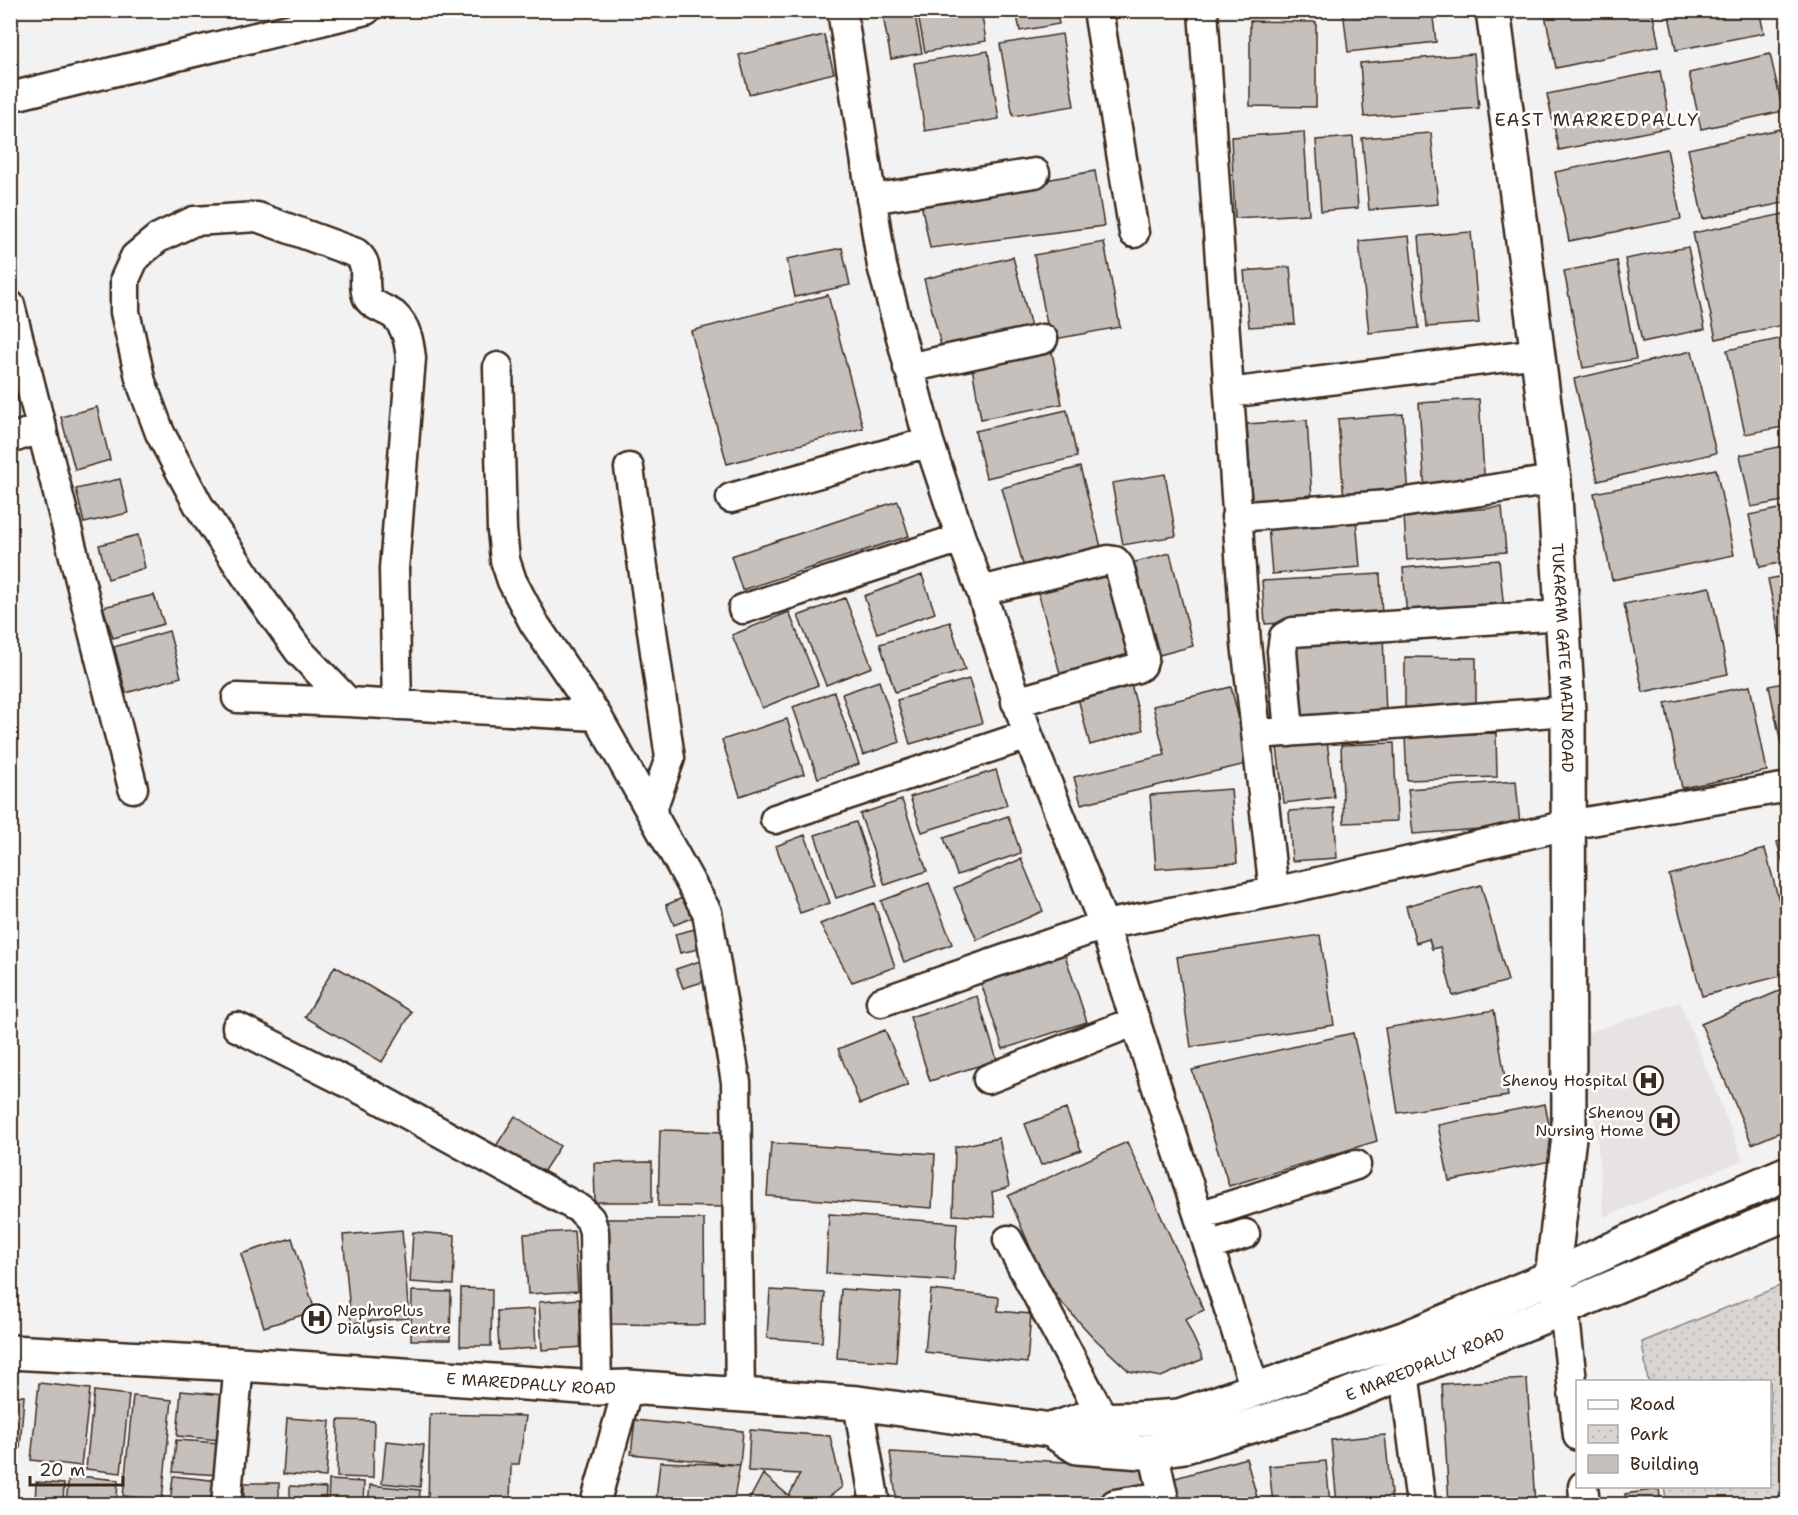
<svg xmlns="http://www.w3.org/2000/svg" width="1798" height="1515" font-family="'Shantell Sans',sans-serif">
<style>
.built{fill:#e6e3e2}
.park{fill:url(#park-dots);stroke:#8a8078;stroke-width:1.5}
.building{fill:#c6c0bd;stroke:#3b2a1e;stroke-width:1.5}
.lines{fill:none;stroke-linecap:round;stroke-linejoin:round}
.street-casing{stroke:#3b2a1e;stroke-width:33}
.secondary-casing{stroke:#3b2a1e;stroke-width:38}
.street{stroke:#fff;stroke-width:28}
.secondary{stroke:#fff;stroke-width:33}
.labels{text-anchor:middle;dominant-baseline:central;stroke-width:5;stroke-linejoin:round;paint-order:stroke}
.street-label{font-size:16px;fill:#3b2a1e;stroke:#fff}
.poi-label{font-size:16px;fill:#3b2a1e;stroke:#fff;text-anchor:end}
.neighbourhood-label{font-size:18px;letter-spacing:1.5px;fill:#3b2a1e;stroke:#fff}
</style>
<defs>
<pattern id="park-dots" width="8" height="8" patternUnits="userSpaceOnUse" patternTransform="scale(1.5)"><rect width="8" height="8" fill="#d8d5d2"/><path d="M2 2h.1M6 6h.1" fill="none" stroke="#bab7b4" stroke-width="1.8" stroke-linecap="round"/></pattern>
</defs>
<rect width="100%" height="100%" fill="#f3f2f2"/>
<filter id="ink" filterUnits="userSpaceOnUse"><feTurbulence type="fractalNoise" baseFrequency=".0167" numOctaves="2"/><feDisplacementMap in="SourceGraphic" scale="12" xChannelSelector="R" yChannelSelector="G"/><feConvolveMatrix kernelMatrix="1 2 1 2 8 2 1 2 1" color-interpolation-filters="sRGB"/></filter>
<g filter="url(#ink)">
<path class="built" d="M1680,1002l63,158 -139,57 -8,-93 -21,-87z"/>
<path class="park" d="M1787,1283v221h-120l-3,-17 106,-1v-104l-122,-1 -6,-39z"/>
<path class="building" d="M909,10h5l8,43 -31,6 -8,-43z
M917,10h64l5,31 -61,11z
M1016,10h40l3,14 -39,7z
M1343,10h89l4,32 -88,10z
M1544,10h108l7,36 -103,22z
M1668,10h91l5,23 -88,17z
M1250,21l66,1v85l-66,-1z
M1062,34l12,72 -61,10 -13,-72z
M824,35l10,38 -85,21 -10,-39z
M988,51l11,68 -74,12 -11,-68z
M1474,54l5,54 -115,9 -4,-54z
M1770,54l13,57 -82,18 -12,-56z
M1660,71l11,56 -112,23 -12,-56z
M1780,129l8,36v37l-85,17 -15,-70z
M1304,132l5,82 -74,4 -4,-81z
M1431,133l7,71 -69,6 -7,-72z
M1353,137l5,71 -37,3 -5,-71z
M1667,149l14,70 -112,22 -14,-69z
M1095,171l9,55 -174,22 -9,-45z
M1788,213v111l-72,15 -23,-106z
M1471,232l8,91 -52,4 -8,-91z
M1409,236l10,92 -50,5 -10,-92z
M1104,242l16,85 -70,13 -16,-85z
M1688,247l17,82 -63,13 -17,-83z
M842,248l8,37 -55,12 -8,-38z
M1013,257l19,74 -89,22 -19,-74z
M1617,261l19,98 -53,9 -19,-97z
M1290,267l5,57 -46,3 -5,-56z
M828,295l35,133 -136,36 -36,-133z
M1788,337v89l-43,8 -18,-84z
M1692,351l24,102 -118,28 -24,-102z
M1052,352l10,52 -81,15 -9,-52z
M1479,399l6,89 -60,4 -6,-89z
M97,407l13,53 -35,10 -14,-53z
M1067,410l10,47 -91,21 -11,-47z
M1403,414l6,82 -65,5 -6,-82z
M1307,420l5,79 -60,3 -5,-78z
M1788,445v55l-37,7 -11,-52z
M1080,467l21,80 -77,21 -22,-80z
M1716,469l18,86 -122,25 -18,-87z
M1165,474l11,62 -53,9 -11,-62z
M120,479l8,34 -44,10 -8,-34z
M898,501l11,35 -167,54 -11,-34z
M1502,507l4,45 -99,8 -3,-44z
M1788,507v54l-28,6 -11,-52z
M1356,518l4,49 -88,7 -4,-49z
M138,535l7,33 -37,11 -9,-34z
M1170,553l23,93 -45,12 -24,-93z
M1499,560l5,49 -97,9 -4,-50z
M1113,567l24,90 -76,20 -24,-89z
M1380,574l2,44 -117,6 -3,-43z
M922,575l13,38 -58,20 -13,-37z
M1788,575v60l-8,2 -12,-58z
M1710,587l18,87 -85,18 -19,-88z
M154,595l10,29 -51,14 -10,-31z
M845,598l27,69 -46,18 -28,-69z
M789,612l29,73 -56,23 -30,-73z
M950,622l15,48 -70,22 -15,-48z
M169,631l12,46 -55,16 -12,-46z
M1383,635l3,80 -91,3 -3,-81z
M1405,657l71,1v57l-71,-1z
M969,679l13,44 -72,21 -13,-44z
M1130,680l13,50 -53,15 -13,-51z
M879,681l21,61 -37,13 -21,-61z
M1788,682v90h-1l-18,-86z
M1750,686l17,85 -85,17 -17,-85z
M1231,687l19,76 -169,41 -7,-27 91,-22 -12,-49z
M834,692l25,72 -41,14 -25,-71z
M787,719l17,55 -64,22 -18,-56z
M1496,733l1,44 -90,3 -2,-44z
M1327,741l7,56 -50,6 -7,-56z
M1394,743l3,78 -53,2 -3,-78z
M996,770l11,35 -85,27 -12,-35z
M1516,781l4,45 -107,8 -5,-45z
M1231,789l6,74 -81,6 -6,-74z
M902,800l25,71 -42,14 -25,-71z
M1334,808l3,50 -45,3 -3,-50z
M1008,816l13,37 -64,22 -13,-37z
M856,822l21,63 -41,13 -21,-63z
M805,835l25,68 -30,10 -24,-67z
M1788,839v42l-11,-39z
M1765,849l23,85v40l-86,22 -33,-121z
M1021,859l22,52 -66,29 -23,-52z
M929,883l23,61 -48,18 -23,-61z
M1481,885l27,96 -55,15 -13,-49 -8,2 -3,-10 -13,4 -10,-37z
M687,896l9,20 -22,9 -8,-20z
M874,903l21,64 -43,15 -32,-58z
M695,929l4,20 -19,4 -5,-19z
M1320,935l14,90 -143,22 -14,-90z
M1065,955l22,67 -84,27 -22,-66z
M703,960l6,20 -26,8 -7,-19z
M335,966l77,46 -30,50 -77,-45z
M1784,989l4,8v132l-36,15 -51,-120z
M977,996l20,64 -67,21 -20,-64z
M1494,1010l14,86 -110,17 -13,-85z
M885,1030l23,55 -48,19 -22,-55z
M1353,1033l24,108 -148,45 -37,-116z
M1545,1104l11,56 -107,21 -11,-56z
M1066,1109l15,41 -40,15 -16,-41z
M515,1116l45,30 -24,37 -45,-29z
M660,1130l68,2 -1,75 -69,-1z
M999,1138l10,49 -17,5 3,25 -42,-2 2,-68z
M1127,1142l77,168 -19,9 18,40 -42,18 -32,-6 -35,-33 -36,-39 -21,-36 -29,-67z
M771,1143l164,11 -3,54 -165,-12z
M652,1162v40h-57l-1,-39z
M829,1214l128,9 -3,58 -128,-8z
M606,1219h98l1,106 -99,-1z
M402,1230l7,88 -58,5 -8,-88z
M574,1231l4,60 -50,3 -4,-60z
M413,1232l42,3 -2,50 -43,-3z
M292,1238l23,73 -51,16 -23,-73z
M461,1288l31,1 -1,57h-31z
M841,1289l60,4 -5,69 -59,-4z
M770,1290l55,3 -3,49 -55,-4z
M931,1290l68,7 -1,14 33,3 -4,49 -102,-11z
M412,1291l39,1 -1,48h-39z
M580,1299l3,48 -41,3 -3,-48z
M534,1309l2,39 -37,2 -2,-39z
M1527,1379l8,125h-86l-7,-120z
M39,1383l51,6 -9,77 -50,-6z
M94,1391l35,4 -8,78 -35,-4z
M181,1391l43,4 -4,45 -43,-4z
M10,1395l14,1 -4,52 -10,-1z
M133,1396l39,4 -10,100 -39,-4z
M430,1414l96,2 -7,48h-8l-1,40h-82z
M287,1418l43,3 -4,56 -43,-3z
M338,1420l36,1 -1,57 -36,-1z
M635,1420l108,11 -3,34 -109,-11z
M750,1430l80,6 12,51 -22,17h-73l16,-30 26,22 11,-22 -52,-3z
M1385,1435l7,69h-55l-6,-64z
M176,1440l45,3 -2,32 -46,-3z
M386,1441l38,4 -4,42 -38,-4z
M890,1452l260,15 4,21 -82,16h-175z
M10,1456l6,1 -4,47h-2z
M1246,1458l13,46h-80l-7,-25z
M1326,1461l4,43h-57l-4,-38z
M660,1462l80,3 -7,39h-44l-33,-3z
M69,1475l49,5 -1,19 42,5h-93z
M173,1476l47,5 -3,23h-47z
M329,1480l35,2 -1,22h-35z
M36,1482l28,2 -1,20h-28z
M244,1483h35v21h-35z
M370,1485l50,5 -1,14h-51z
M290,1486l36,2 -1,16h-35z
M1659,1489l2,15h-35l-1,-10z"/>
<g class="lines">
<defs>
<path id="street" d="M842,10l40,256 47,176 32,96 20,53 47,144 76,190 151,464
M1098,10l36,223
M1203,10l43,633 28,249
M10,97l356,-87
M871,199l164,-26
M10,305l123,483
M498,367l4,163 3,30 7,21 22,42 63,93 110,196 29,170 4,313
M908,368l135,-29
M1229,393l309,-40
M10,439l32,-11
M629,468l41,290 -19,54
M731,498l198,-56
M1236,517l151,-12 167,-25
M981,591l127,-31 7,1 4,5 25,92 -2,7 -5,3 -121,34
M743,609l218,-71
M237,698l111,4 249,14
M348,702l-49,-51 -39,-54 -61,-91 -39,-73 -19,-51 -16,-70v-33l10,-22 23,-19 36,-17 63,-4 99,36c16,13 5,26 11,43 4,10 19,13 27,19 13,12 15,27 17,43l-17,211 3,136
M1289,732l-7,-81 2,-14 9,-5 270,-17
M1271,733l297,-22
M775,819l253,-84
M881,1002l223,-77 170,-33 294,-67 220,-38
M237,1027l139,70 204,112 10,10 4,12 3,157
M988,1079l148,-58
M1199,1216l157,-51
M1008,1240l96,180
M1209,1246l36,-12
M1564,1308l14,128
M1404,1372l17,132
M858,1403l17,101
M1153,1450l12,54
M1583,1486l2,18
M226,1504l13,-140
M595,1504l33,-117
M1115,1504l48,-8"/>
<g id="secondary">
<path id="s1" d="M1493,10l61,470 14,231 1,426 -17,140 12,31"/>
<path id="s2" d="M10,1352l229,12 358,24 31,-1 230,16 193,27 26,17 65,5 43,-6 148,-45 231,-93 224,-95"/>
<path d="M1051,1430l30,-10 55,-1 43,-3 227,-78 146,-61 100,-46 136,-58"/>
</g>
</defs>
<use href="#street" class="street-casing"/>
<use href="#secondary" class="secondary-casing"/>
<use href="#street" class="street"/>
<use href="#secondary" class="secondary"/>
</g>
</g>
<defs>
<symbol id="hospital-ring" viewBox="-11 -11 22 22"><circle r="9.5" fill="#fff" stroke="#3b2a1e" stroke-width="1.5"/><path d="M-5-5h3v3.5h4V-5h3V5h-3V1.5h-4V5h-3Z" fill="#3b2a1e"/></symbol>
</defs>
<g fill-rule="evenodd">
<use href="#hospital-ring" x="1632" y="1064" width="33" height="33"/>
<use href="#hospital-ring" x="1648" y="1104" width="33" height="33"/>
<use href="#hospital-ring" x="300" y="1302" width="33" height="33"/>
</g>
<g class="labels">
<g class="street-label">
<text stroke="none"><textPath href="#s1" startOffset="652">TUKARAM GATE MAIN ROAD</textPath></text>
<text stroke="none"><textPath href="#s2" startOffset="1438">E MAREDPALLY ROAD</textPath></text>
<text stroke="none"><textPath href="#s2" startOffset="522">E MAREDPALLY ROAD</textPath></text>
</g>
<g class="poi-label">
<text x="1627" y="1080">Shenoy Hospital</text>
<text x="1644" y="1112">Shenoy<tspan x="1644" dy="18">Nursing Home</tspan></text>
<text x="337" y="1310" text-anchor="start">NephroPlus<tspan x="337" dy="18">Dialysis Centre</tspan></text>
</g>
<g class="neighbourhood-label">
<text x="1597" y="120">EAST MARREDPALLY</text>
</g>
</g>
<rect width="1798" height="1515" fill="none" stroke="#fff" stroke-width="36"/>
<rect x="18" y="18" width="1762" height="1479" fill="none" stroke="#3b2a1e" stroke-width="2" filter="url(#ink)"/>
<rect x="1576" y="1380" width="195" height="108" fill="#ffffff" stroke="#b1aaa5" stroke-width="1.5"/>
<rect x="1588" y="1400" width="30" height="9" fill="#ffffff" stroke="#b1aaa5" stroke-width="1.5"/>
<text x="1630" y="1410" font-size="18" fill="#3b2a1e">Road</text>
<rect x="1588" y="1425" width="30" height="18" fill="url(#park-dots)" stroke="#b1aaa5" stroke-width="1.5"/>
<text x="1630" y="1440" font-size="18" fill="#3b2a1e">Park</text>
<rect x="1588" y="1455" width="30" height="18" fill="#c6c0bd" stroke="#b1aaa5" stroke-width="1.5"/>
<text x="1630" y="1470" font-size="18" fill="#3b2a1e">Building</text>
<path d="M30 1476v9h93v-9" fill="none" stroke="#3b2a1e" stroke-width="3"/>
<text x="39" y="1476" font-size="18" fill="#3b2a1e" stroke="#ffffff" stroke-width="4.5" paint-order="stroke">20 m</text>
</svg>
